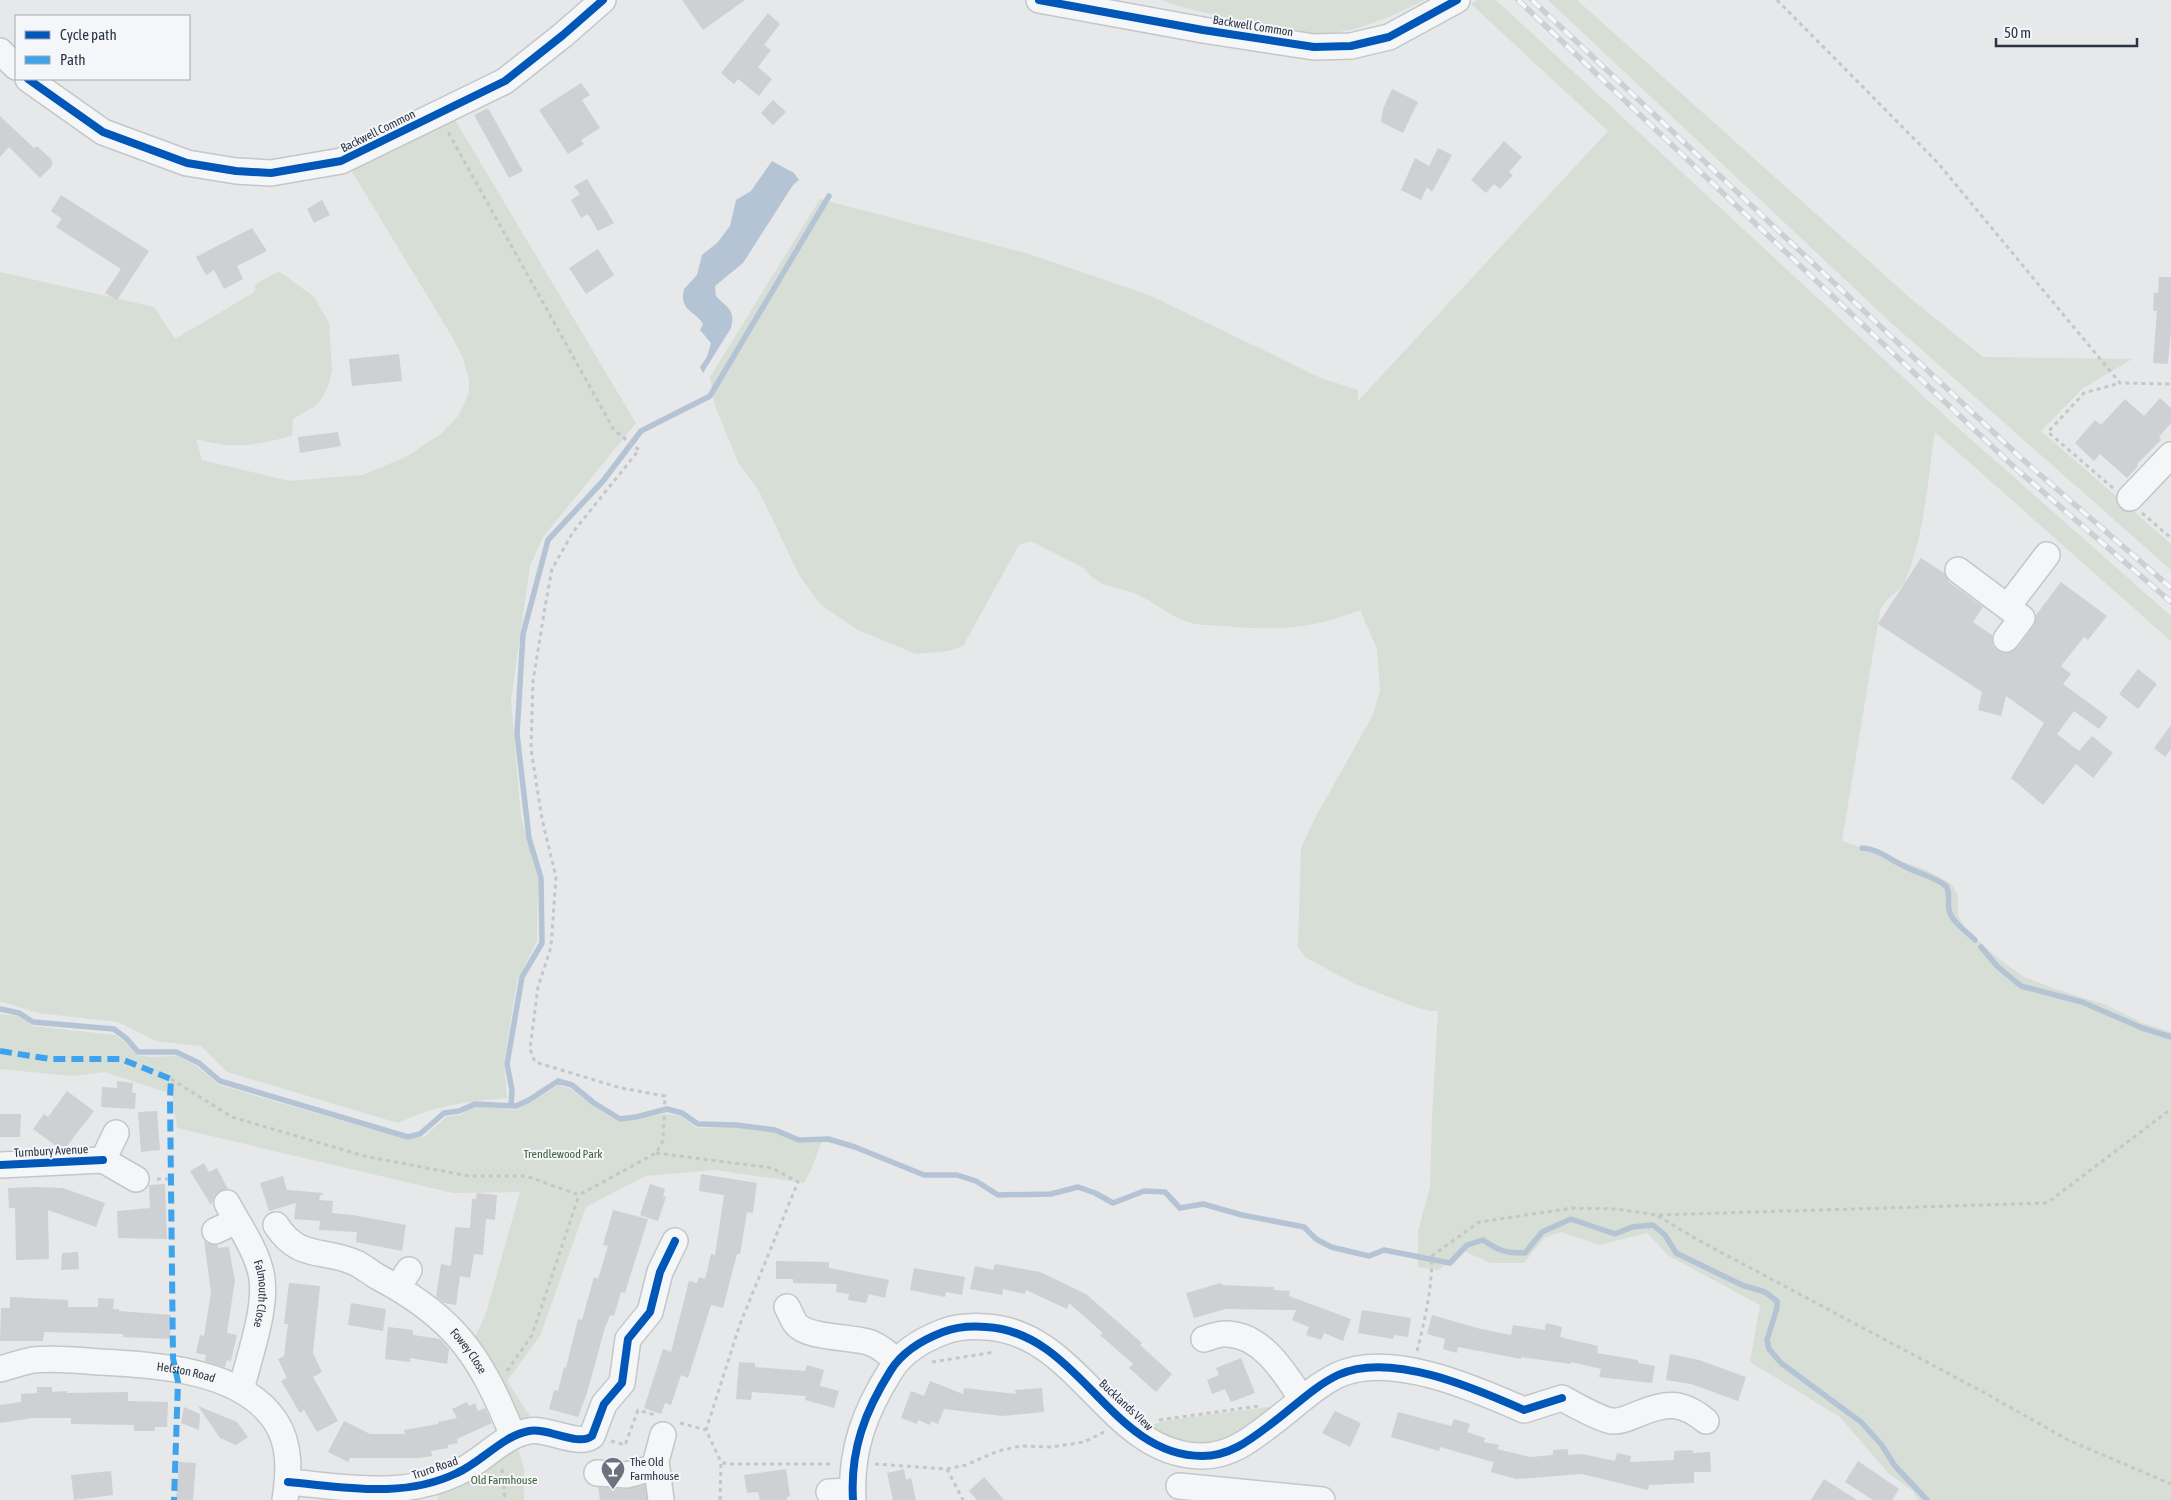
<svg xmlns="http://www.w3.org/2000/svg" width="2171" height="1500" font-family="'Asap Condensed',sans-serif">
<style>
.green{fill:#d6ded6}
.water{fill:#b4c4d5}
.lines{fill:none;stroke-linecap:round;stroke-linejoin:round}
.stream{stroke:#b4c4d5;stroke-width:5.5}
.building{fill:#ced0d3}
.minor-casing{stroke:#c4c6c8;stroke-width:28}
.path{stroke:#c5c6ca;stroke-width:3;stroke-dasharray:4 4;stroke-linecap:butt}
.minor{stroke:#f5f6f7;stroke-width:25}
.rail-casing{stroke:#cecfd2;stroke-width:5.5}
.rail{stroke:#f4f6f9;stroke-width:4;stroke-dasharray:11;stroke-linecap:butt}
.quiet{stroke:#3ea3ec;stroke-width:6;stroke-dasharray:12 6;stroke-linecap:butt}
.cycleway-casing{stroke:#f4f6f9;stroke-width:11}
.cycleway{stroke:#0057b8;stroke-width:8}
.labels{text-anchor:middle;dominant-baseline:central;stroke-width:4;stroke-linejoin:round;paint-order:stroke}
.street-label{font-size:12px;fill:#2b3445;stroke:#f4f6f9}
.park-label{font-size:12px;fill:#3f6138;stroke:#f4f6f9}
.poi-label{font-size:12px;fill:#2b3445;stroke:#f4f6f9;text-anchor:start}
</style>
<rect width="100%" height="100%" fill="#e6e8ea"/>
<path class="green" d="M1162,0h263c-24,11 -49,24 -75,30 -41,9 -81,-2 -121,-12 -23,-5 -45,-9 -67,-18z
M1477,0h19l451,418 224,198v25l-236,-209c-8,49 -10,101 -29,147 -5,14 -21,17 -26,32l-38,230 82,28 21,11 7,5 6,10v20l7,13 29,27 30,22 32,12 50,16 37,18 28,9v468h-253l-5,-9 -25,-18 -48,-56 -90,-55 10,-57 -91,-49 -22,-23 -48,12 -38,-13 -17,6 -20,25h-34l-28,-13 -23,20 -21,-3v-36l12,-44 2,-71 6,-105h-9l-22,-7 -54,-21 -48,-26 -7,-10 3,-99 14,-30 58,-103 7,-25 -3,-41 -17,-39c-47,19 -84,21 -135,16 -12,-1 -26,0 -37,-4 -20,-6 -35,-22 -54,-29 -17,-6 -39,-7 -49,-24l-54,-28 -12,4 -56,101 -15,5 -32,3 -60,-25 -36,-25 -21,-29 -40,-84 -20,-27 -24,-58 -5,-29 110,-178 206,54 123,42 172,83 37,12v11l250,-270 -137,-127z
M1548,0h29l333,298 73,59 149,2 -50,30 -41,42 130,113v26l-283,-250z
M452,115l184,308 -93,114 -13,29 -19,134 10,117 17,62 -1,63 -20,38 -13,82 3,36c-39,3 -74,8 -109,25l-171,-51 -26,-26 -45,-5 -38,-19 -80,-9 -38,-12v-729l154,35 21,32 78,-46 3,-5 -2,-3 25,-14 35,26 15,26 3,47 -3,14 -6,13 -8,9 -22,13 -1,17c-38,9 -57,14 -96,3l6,21 87,21 73,-6 44,-18 36,-24 16,-17 11,-23v-13l-6,-22 -12,-23 -100,-165 5,-8z
M0,1014l18,2 15,10 82,9 11,8 11,12 13,2 27,-1 21,11 21,18 189,55 16,-3 22,-20 14,-2 16,-10 38,5 6,-2 39,-23 12,4 24,18 24,15 45,-8 17,2 16,12 39,-1 38,5 27,11 21,-2 -11,29 -7,13 -89,-13 -70,6 -59,31 -46,129 -33,45 26,40 -19,10 -44,-89 6,-7 10,-22 34,-121 -67,1 -276,-65 -5,-34 -67,-22 -33,4 -72,-7z
M1268,1407l5,1 -38,31 -20,5 -45,-2 -23,-16 23,-6z
M517,1446l7,22v32h-86l-1,-11z"/>
<path class="water" d="M772,161l22,12 5,7 -6,5 -50,78 -28,23 1,10c10,12 20,12 15,32l-28,45 -3,-6 7,-10 4,-14 -11,-13 3,-6c-8,-14 -24,-12 -19,-35l13,-14 5,-20 15,-12 13,-17 6,-26 15,-9z"/>
<g class="lines">
<path class="stream" d="M1862,848c16,1 26,10 40,17 14,8 31,11 44,21 5,8 1,15 3,24 3,12 17,21 26,30
M1981,947l16,19 24,20 61,16 60,26 29,9
M0,1009l19,4 14,9 81,7 13,10 11,13h38l23,11 21,18 188,56 12,-3 24,-21 15,-2 16,-7 41,2 13,-6 29,-19 14,4 22,18 26,16 16,-2 31,-8 15,4 16,11 38,1 39,5 24,10 29,-1 27,8 69,28h33l19,6 22,14 53,-1 27,-7 17,6 18,10 31,-12 21,1 15,16 23,-4 39,11 62,12 12,12 15,8 38,9 15,-6 66,13 17,-18 16,-5c16,11 22,13 42,13l17,-21 29,-13 44,15 17,-7 21,-2 12,10 11,18 66,32 23,7 12,9v7l-10,32 2,9 12,14 80,59 20,22 14,22 32,34
M511,1106l1,-16 -5,-26 15,-87 20,-34 -1,-65 -12,-40 -12,-104 6,-100 25,-94 55,-59 38,-50 69,-35 119,-200"/>
</g>
<path class="building" d="M682,0h63l-42,30z
M768,13l12,11 -16,21 7,5 -13,17 14,12 -13,17 -21,-17 -4,5 -13,-11z
M581,83l9,12 -8,5 18,28 -19,12 3,4 -16,10 -29,-44z
M1392,89l26,13 -15,31 -22,-11 2,-13z
M773,100l13,12 -13,13 -12,-12z
M488,108l35,63 -14,7 -35,-63z
M0,116l34,32 3,-2 15,14v6l-12,12 -31,-31 -9,10z
M1504,141l18,16 -13,15 4,3 -13,14 -6,-5 -8,9 -15,-13z
M1438,148l14,7 -20,37 -5,-5 -6,13 -20,-10 14,-32 14,8z
M587,179l27,44 -16,8 -10,-17 -7,4 -10,-18 9,-6 -6,-8z
M61,195l88,56 -32,49 -12,-7 16,-24 -65,-42 6,-8 -11,-8z
M322,200l8,15 -16,8 -7,-14z
M252,228l15,23 -30,15 6,13 -19,10 -10,-19 -8,5 -10,-18z
M598,249l16,26 -28,19 -17,-26z
M2159,277h12v53l-3,34 -15,-1 4,-52h-4l1,-18h4z
M399,354l3,27 -50,5 -3,-27z
M2160,398l11,10v15l-12,14 2,3 -24,24 1,2 -11,12 -27,-24 -6,7 -19,-18 20,-23 6,5 24,-26 19,17z
M338,432l3,14 -41,7 -2,-16z
M1921,558l23,15 5,9 34,25 -10,15 19,13 1,10 4,5 7,3 7,-1 6,-4 16,-21 3,-12 25,-33 46,34 -19,24 -4,-3 -23,29 10,8 -8,10 45,33 -9,12 -25,-18 -17,23 22,17 13,-15 21,17 -20,25 -17,-14 -33,41 -32,-27 33,-55 -38,-27 -5,20 -23,-6 4,-18 -104,-68z
M2138,669l19,15 -19,25 -19,-15z
M2171,725v24l-6,8 -11,-9z
M117,1081l16,2 -1,10h4l-1,16 -34,-2 1,-20 15,1z
M67,1091l27,20 -28,36 -7,1 -26,-19 11,-15 4,3z
M157,1111l3,39 -19,2 -3,-40z
M0,1114h21l-1,23h-20z
M204,1163l5,9 8,-4 11,21 -8,2 -5,4 -4,10 -21,-34z
M701,1174l56,9 -4,30 -6,-1 -7,42h-3l-14,54 -12,-3 -23,73 -7,-3 -10,30 -6,-2 -4,11 -17,-6 19,-59 8,3 18,-71 8,2 2,-6 6,2 6,-25 4,1 9,-60 -25,-4z
M283,1176l4,14 37,3 -4,3 -1,4 14,1 -1,12 21,2 53,10 -4,26 -46,-9 1,-10 -38,-2 1,-9 -26,-2 2,-16 -27,8 -9,-28z
M165,1184l2,55 -49,-1 -1,-27 33,-3 -1,-23z
M650,1184l15,5 -2,7 3,1 -8,24 -18,-6z
M35,1187l28,1 42,15 -9,24 -48,-17 1,49 -33,1 -1,-52h-6l-1,-20z
M477,1193l20,2 -2,25 -9,-1 -3,36 -9,-1 -4,24 -10,-2 -4,29 -12,-2 -8,-6 5,-33 10,2 4,-39 15,1 2,-29h4z
M613,1210l35,9 -23,74 -4,-1 -7,24 -4,-1 -3,9h-1l-19,69 -9,24 -29,-8 5,-19 4,1 6,-24 2,1 12,-49 4,1 12,-43 4,2 10,-33 -5,-1z
M204,1240l3,3 10,2 1,3 11,-1 3,18 3,15 -8,53 10,2 -6,26 -4,-1 -2,7 -20,-6 1,-6 -10,-2 4,-18 4,1 7,-43z
M78,1252l1,17 -18,1 1,-17z
M776,1261l53,1v6l60,12 -4,18 -16,-4 -3,9 -18,-3 1,-6 -13,-2 1,-8 -44,-1v-4h-17z
M995,1264l45,8 46,22 56,49 -2,2 32,29 -16,18 -27,-24 4,-4 -33,-29 3,-2 -34,-30 -2,6 -41,-19 -1,4 -22,-5 -1,6 -32,-6 5,-23 18,4z
M914,1268l51,9 -3,18 -16,-3 -1,5 -35,-7z
M289,1283l31,3 -7,67 9,19 -9,5 25,44 -21,11 -13,-22 -4,3 -19,-32 6,-3 -9,-19 6,-3 4,-32h-4z
M1221,1283l1,2 52,2v3l16,1 -1,5 62,23 -8,22 -19,-8 -3,7 -15,-5 3,-8 -17,-7 4,-10 -70,-1 -32,9 -8,-25z
M10,1297l58,3v7h30v-9l16,1 -1,10h6v2l52,4 -1,24 -47,-2v-3l-79,-2 -1,9h-43l1,-33h9z
M351,1303l35,6 -3,22 -35,-6z
M1362,1310l49,8 -3,19 -14,-2 -1,4 -35,-6z
M1432,1315l49,14 30,6 2,-10 32,5 1,-7 16,4 -2,10 38,9 -1,7 41,7v3l17,3 -3,17 -53,-6 2,-8 -30,-7v2l-50,-7v2l-63,-12 -1,6 -14,-4 2,-10 -18,-5z
M388,1327l25,3v5l27,4 9,10 -2,15 -37,-6v4l-25,-3z
M1670,1354l29,6 47,17 -8,24 -47,-17 -25,-4z
M1241,1358l14,35 -24,9 -6,-13 -13,5 -5,-14 12,-5 -3,-7z
M739,1362l16,1v4l50,4 2,-6 17,5 -4,16 19,5 -5,17 -29,-8 1,-4 -54,-4 -1,8 -15,-1z
M930,1381l33,13 1,-6 52,6 -1,-4 27,-2 2,24 -42,4 -58,-7 -6,15 -7,-3 -1,4 -12,-5 -1,4 -16,-6 10,-27 13,5z
M37,1387h15v5l15,-1v2l61,-1v9l40,1 -1,25h-12v4h-21v-6l-63,-1v-6h-38l-33,5v-18l21,-3v-8l16,-1z
M467,1402l2,4 6,-3 3,8 7,-3 7,15 -35,16 1,4 -10,2v3l-17,3 1,5 -13,2h-69l-2,4 -20,-10 16,-31 26,13h35l-1,-4 34,-6v-2l19,-4 -5,-9z
M198,1406l39,16 11,15 -12,8 -16,-7z
M184,1407l16,7 -1,16 -18,-7z
M1335,1411l26,12 -11,24 -28,-14z
M1398,1412l53,14 3,-7 16,5 -3,8 18,6 -1,4 15,3 -2,4 33,8 23,-2v-5l15,-1v6l14,-1 33,7 2,-8 14,3 -1,6 44,-2v-9l19,-1v3l17,-1 1,20h-17v11l-45,2 -1,5 -66,-16 -66,5 -25,-7 3,-12 -1,2 -53,-15 -1,4 -48,-14z
M1858,1461l41,28 -7,11h-19l-28,-18z
M179,1462l17,1 -3,37h-17z
M786,1469l4,27 -3,1v3h-27l-2,-8 -11,1 -3,-18z
M904,1469l2,11 5,-2 5,22h-23l-6,-27z
M111,1471l2,24 -39,5 -3,-25z
M984,1477l20,23h-27l-8,-9z
M1824,1479l33,21h-46z
M645,1485l2,15h-47l-2,-13 28,2z"/>
<g class="lines">
<defs>
<g id="minor">
<path d="M1039,0l164,30 111,17 37,-1 38,-9 68,-37"/>
<path d="M0,51l16,16"/>
<path d="M28,79l75,53 84,31 49,8 35,2 70,-12 164,-80 58,-46 40,-35"/>
<path d="M2130,498l41,-43"/>
<path d="M1958,570l64,48 -16,21"/>
<path d="M2008,606l39,-51"/>
<path d="M116,1133l-13,27 33,19"/>
<path d="M0,1165l103,-5"/>
<path id="s1" d="M227,1203c11,21 27,43 33,66 10,33 -11,87 -19,121"/>
<path id="s2" d="M276,1225c23,36 48,23 80,38 8,4 15,10 22,14 78,41 103,80 135,159"/>
<path d="M215,1231l21,-10"/>
<path d="M398,1287l11,-17"/>
<path d="M787,1307c3,5 5,12 9,17 12,15 56,12 75,19 10,4 18,11 25,18"/>
<path d="M1204,1339c7,-2 16,-6 23,-5 36,1 58,40 75,65"/>
<path id="s3" d="M0,1369c11,-3 22,-7 33,-9 21,-2 44,0 65,2 57,3 144,7 178,60 15,23 13,52 9,78"/>
<path d="M597,1473l30,2 29,-8"/>
<path d="M288,1482c57,5 115,17 169,-9 25,-11 45,-37 72,-42 17,-4 50,16 63,5l12,-32 18,-21 6,-44 22,-27 10,-40 15,-31"/>
<path d="M1179,1486l143,14"/>
<path d="M829,1492l23,-1"/>
<path d="M661,1500l-5,-39 7,-26"/>
<path d="M853,1500c-3,-50 12,-89 38,-130 12,-19 31,-30 52,-38 13,-5 29,-6 43,-5 94,5 124,129 216,129 28,0 48,-16 69,-32 22,-16 42,-37 67,-49 52,-24 136,13 186,35l38,-12c11,6 39,22 50,23 8,1 19,-4 26,-7 28,-12 44,-13 68,7"/>
</g>
</defs>
<use href="#minor" class="minor-casing"/>
<path class="path" d="M1777,0l161,163 182,220 51,1
M2113,488l-65,-56 36,-39 36,-10
M2142,513l29,25
M171,1079l61,38 132,39 105,20h57l53,19 77,-42 7,-12 2,-45 -44,-8 -86,-26 -5,-13 8,-62 13,-40 5,-70 -14,-58 -11,-70 2,-68 12,-74 7,-38 21,-37 66,-82 -25,-20 -166,-298
M656,1153l116,15 26,14 -58,142 -34,106 15,32 6,2h107
M157,1179h14
M1658,1216l40,24 287,153 83,47 103,44
M1417,1351c8,-31 15,-63 15,-95l47,-34 94,-14 43,1 41,6 390,-12 124,-94
M932,1362l63,-10
M507,1371l25,-36 47,-140
M1159,1420l100,-14
M680,1423l26,7
M611,1441l14,4 13,-35 17,5
M875,1464l72,5 19,-4 32,-14 23,-5 30,1 33,-5 20,-10
M502,1469l3,31
M947,1469l16,31
M720,1500l1,-38"/>
<use href="#minor" class="minor"/>
<defs>
<path id="rail" d="M1518,0l496,467 157,135
M1532,0l489,458 150,130"/>
</defs>
<use href="#rail" class="rail-casing"/>
<use href="#rail" class="rail"/>
<path class="quiet" d="M0,1051l50,8h71l50,20 -1,19 3,260 5,24 -4,118"/>
<defs>
<path id="cycleway" d="M1039,0l164,30 111,17 37,-1 38,-9 68,-37
M28,79l75,53 84,31 49,8 35,2 70,-12 164,-80 58,-46 40,-35
M0,1165l103,-5
M288,1482c57,5 115,17 169,-9 25,-11 45,-37 72,-42 17,-4 50,16 63,5l12,-32 18,-21 6,-44 22,-27 10,-40 15,-31
M853,1500c-3,-50 12,-89 38,-130 12,-19 31,-30 52,-38 13,-5 29,-6 43,-5 94,5 124,129 216,129 28,0 48,-16 69,-32 22,-16 42,-37 67,-49 52,-24 136,13 186,35l38,-12"/>
</defs>
<use href="#cycleway" class="cycleway-casing"/>
<use href="#cycleway" class="cycleway"/>
</g>
<defs>
<symbol id="bar-pin" viewBox="-11 -11 22 30"><path d="M0 17L-7.5 6A9.5 9.5 0 1 1 7.5 6Z" fill="#6c737f" stroke="#f4f6f9"/><path d="M-6-5H6L.8 .8V4.5H3.5V6h-7V4.5H-.8V.8Z" fill="#fff"/></symbol>
</defs>
<g fill-rule="evenodd">
<use href="#bar-pin" x="599" y="1455" width="28" height="38"/>
</g>
<g class="labels">
<g class="street-label">
<text transform="translate(1253 26) rotate(9)">Backwell Common</text>
<text transform="translate(378 131) rotate(-26)">Backwell Common</text>
<text transform="translate(51 1151) rotate(-3)">Turnbury Avenue</text>
<text stroke="none"><textPath href="#s1" startOffset="99">Falmouth Close</textPath></text>
<text stroke="none"><textPath href="#s2" startOffset="236">Fowey Close</textPath></text>
<text stroke="none"><textPath href="#s3" startOffset="188">Helston Road</textPath></text>
<text transform="translate(1126 1405) rotate(43)">Bucklands View</text>
<text transform="translate(435 1468) rotate(-19)">Truro Road</text>
</g>
<g class="park-label">
<text x="563" y="1154">Trendlewood Park</text>
<text x="504" y="1480">Old Farmhouse</text>
</g>
<g class="poi-label">
<text x="630" y="1462">The Old<tspan x="630" dy="14">Farmhouse</tspan></text>
</g>
</g>
<rect x="15" y="15" width="175" height="65" fill="#f4f6f9" stroke="#a4a8b1"/>
<rect x="25" y="31" width="25" height="8" fill="#0057b8" stroke="#a4a8b1"/>
<text x="60" y="40" font-size="15" fill="#2b3445">Cycle path</text>
<rect x="25" y="56" width="25" height="8" fill="#3ea3ec" stroke="#a4a8b1"/>
<text x="60" y="65" font-size="15" fill="#2b3445">Path</text>
<path d="M1996 38v8h141v-8" fill="none" stroke="#2b3445" stroke-width="2.5"/>
<text x="2004" y="38" font-size="15" fill="#2b3445" stroke="#f4f6f9" stroke-width="4" paint-order="stroke">50 m</text>
</svg>
